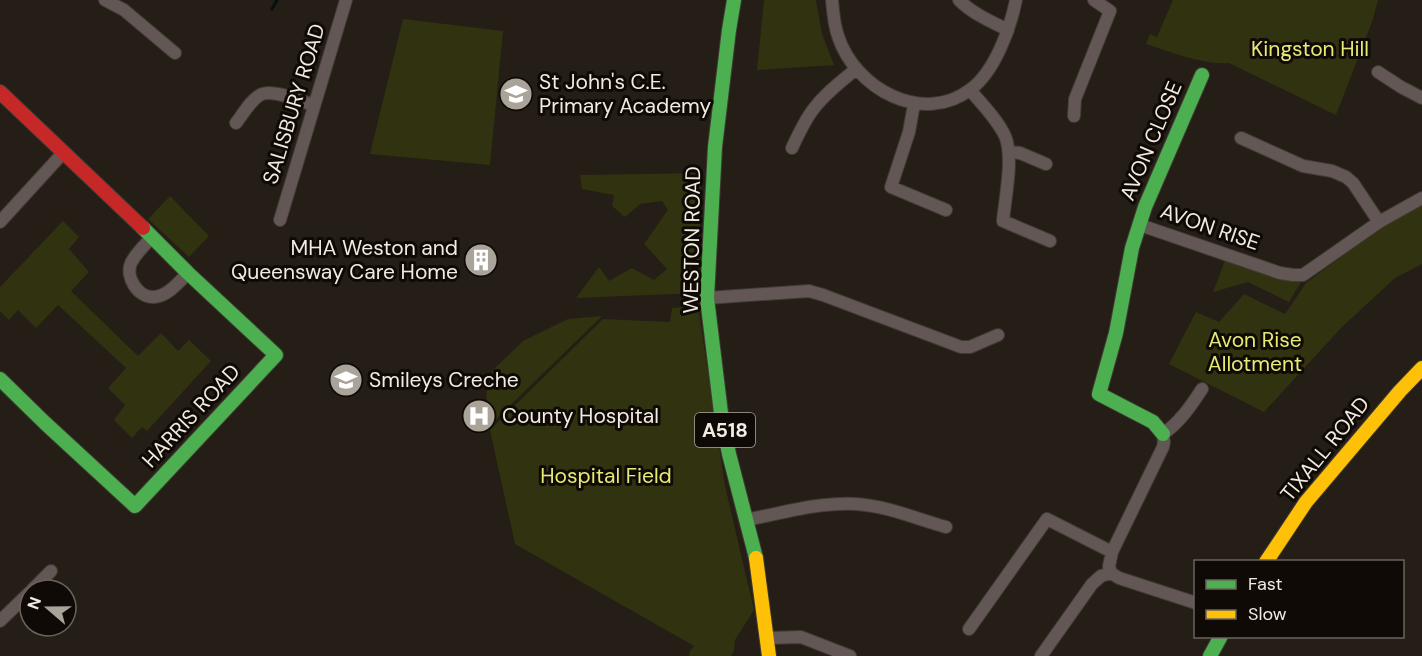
<svg xmlns="http://www.w3.org/2000/svg" width="1422" height="656" font-family="'DM Sans',sans-serif">
<style>
.green{fill:#313210}
.lines{fill:none;stroke-linecap:round;stroke-linejoin:round}
.stream{stroke:#051111;stroke-width:3}
.street-casing{stroke:#403b33;stroke-width:14}
.fast-casing{stroke:#403b33;stroke-width:16}
.slow-casing{stroke:#403b33;stroke-width:16}
.jam-casing{stroke:#403b33;stroke-width:16}
.street{stroke:#635755;stroke-width:12}
.fast{stroke:#4caf50;stroke-width:14}
.slow{stroke:#ffc107;stroke-width:14}
.jam{stroke:#c62828;stroke-width:14}
.labels{text-anchor:middle;dominant-baseline:central;stroke-width:6;stroke-linejoin:round;paint-order:stroke}
.shield{fill:#0f0a05;stroke:#aea89f;stroke-width:1.5}
.shield-label{font-size:20px;font-weight:bold;fill:#f2ebe1}
.park-label{font-size:21px;fill:#e5eb75;stroke:#0f0a05}
.poi-label{font-size:21px;fill:#f2ebe1;stroke:#0f0a05;text-anchor:start}
.street-label{font-size:21px;fill:#f2ebe1;stroke:#0f0a05}
</style>
<rect width="100%" height="100%" fill="#241e16"/>
<path class="green" d="M764,0h52l6,34 12,31 -77,5z
M1173,0h205l-6,22 -36,93 -107,-52c-26,2 -58,-11 -83,-19l4,-10 7,3z
M403,19l100,12 -13,134 -120,-11z
M701,173l-3,120 -122,5 23,-31 10,14 23,-13 22,12 13,-11 -23,-25 24,-34 -6,-9 -22,3 -15,13 -13,-11 2,-11 -32,-6 -2,-14z
M170,196l39,40 -20,21 -41,-38z
M1422,204v60l-27,14 -54,50 -77,84 -95,-48 27,-52 23,10 25,-28 41,20 21,-31 74,-55z
M63,221l16,16 -10,12 20,23 -18,19 67,65 23,-23 17,18 11,-11 22,21 -64,70 -5,-4 -10,11 -18,-18 11,-15 -17,-17 18,-20 -68,-63 -22,23 -18,-18 -9,10 -9,-9v-24z
M1226,258l75,24 -12,20 -41,-20 -35,10z
M698,306l27,180 29,124 -19,30 -1,11 -3,5h-42l1,-5 4,-5 -179,-102 -25,-114 113,-111 67,3 2,-14z
M602,316l-110,107 -6,-28 6,-24 31,-30 45,-22z"/>
<g class="lines">
<path class="stream" d="M272,9l5,-9"/>
<defs>
<path id="street" d="M105,0l19,10 51,43
M832,0c1,12 2,25 6,36 17,53 85,90 133,53 24,-18 39,-60 45,-89
M959,0c14,14 31,21 49,30
M1378,72l23,15 21,11
M970,90c12,14 27,29 35,46 9,21 0,62 -2,85l47,20
M914,104l-5,28 -18,55 55,23
M1074,116l1,-17 35,-88 -16,-11
M236,123c7,-9 15,-24 26,-29 12,-5 40,8 52,11
M1241,138l62,28 29,5 14,6 7,6 26,39
M792,148c6,-13 12,-26 20,-37 12,-17 29,-29 44,-42
M1009,152l11,1 26,11
M280,220l66,-220
M0,222l63,-69
M1140,225l140,48 13,2h10l76,-53 43,-24
M152,237c-7,8 -16,16 -21,26 -6,14 7,35 23,34 14,-1 25,-15 34,-24
M707,298l102,-7 14,4 138,52h9l28,-12
M746,520c36,-7 73,-18 110,-16 31,2 61,15 90,23
M1111,573l-2,-7 3,-14 51,-105 1,-5 -1,-8c17,-12 28,-28 39,-45
M32,590l19,-19
M0,621l30,-29
M969,629l78,-110 65,33
M767,638l34,-1 49,19
M1041,656l51,-72 9,-8 10,-3 8,5 77,25"/>
<path id="fast" d="M734,0l-5,30 -14,117 -8,151 14,115 8,41 27,104
M0,379l45,44 90,83 141,-151 -88,-82 -45,-45
M1163,434l-10,-12 -54,-28 17,-61 16,-85 13,-41 57,-132
M1210,656l11,-20"/>
<path id="slow" d="M756,558l13,98
M1266,562l40,-60 94,-111 22,-23"/>
<path id="jam" d="M0,92l143,136"/>
</defs>
<use href="#street" class="street-casing"/>
<use href="#fast" class="fast-casing"/>
<use href="#slow" class="slow-casing"/>
<use href="#jam" class="jam-casing"/>
<use href="#street" class="street"/>
<use href="#fast" class="fast"/>
<use href="#slow" class="slow"/>
<use href="#jam" class="jam"/>
</g>
<defs>
<symbol id="school-disc" viewBox="-11 -11 22 22"><circle r="9.5" fill="#aaa39a" stroke="#0f0a05"/><path d="M0-5L7-2L0 1L-7-2ZM-4 1L0 2.5L4 1V4Q0 6-4 4Z" fill="#fff"/></symbol>
<symbol id="building-disc" viewBox="-11 -11 22 22"><circle r="9.5" fill="#aaa39a" stroke="#0f0a05"/><path d="M-4-6H4V6H1V3H-1V6H-4ZM-2.5-4.3h1.7v1.8h-1.7ZM.8-4.3h1.7v1.8H.8ZM-2.5-1h1.7V.8h-1.7ZM.8-1h1.7V.8H.8Z" fill="#fff"/></symbol>
<symbol id="hospital-disc" viewBox="-11 -11 22 22"><circle r="9.5" fill="#aaa39a" stroke="#0f0a05"/><path d="M-5-5h3v3.5h4V-5h3V5h-3V1.5h-4V5h-3Z" fill="#fff"/></symbol>
</defs>
<g fill-rule="evenodd">
<use href="#school-disc" x="497" y="75" width="38" height="38"/>
<use href="#building-disc" x="462" y="241" width="38" height="38"/>
<use href="#school-disc" x="327" y="361" width="38" height="38"/>
<use href="#hospital-disc" x="460" y="397" width="38" height="38"/>
</g>
<g class="labels">
<rect class="shield" x="695" y="413" width="60" height="34" rx="4.5"/>
<g class="shield-label">
<text x="725" y="430">A518</text>
</g>
<g class="park-label">
<text x="1310" y="49">Kingston Hill</text>
<text x="1255" y="340">Avon Rise<tspan x="1255" dy="24">Allotment</tspan></text>
<text x="606" y="476">Hospital Field</text>
</g>
<g class="poi-label">
<text x="539" y="82">St John's C.E.<tspan x="539" dy="24">Primary Academy</tspan></text>
<text x="458" y="248" text-anchor="end">MHA Weston and<tspan x="458" dy="24">Queensway Care Home</tspan></text>
<text x="369" y="380">Smileys Creche</text>
<text x="502" y="416">County Hospital</text>
</g>
<g class="street-label">
<text transform="translate(294 104) rotate(-73)">SALISBURY ROAD</text>
<text transform="translate(1151 141) rotate(-67)">AVON CLOSE</text>
<text transform="translate(1210 227) rotate(19)">AVON RISE</text>
<text transform="translate(692 240) rotate(-89)">WESTON ROAD</text>
<text transform="translate(191 416) rotate(-47)">HARRIS ROAD</text>
<text transform="translate(1325 449) rotate(-51)">TIXALL ROAD</text>
</g>
</g>
<rect x="1194" y="560" width="210" height="78" fill="#0f0a05" stroke="#6a645d" stroke-width="1.5"/>
<rect x="1206" y="580" width="30" height="9" fill="#4caf50" stroke="#6a645d" stroke-width="1.5"/>
<text x="1248" y="590" font-size="18" fill="#f2ebe1">Fast</text>
<rect x="1206" y="610" width="30" height="9" fill="#ffc107" stroke="#6a645d" stroke-width="1.5"/>
<text x="1248" y="620" font-size="18" fill="#f2ebe1">Slow</text>
<g transform="translate(48 608) rotate(290)"><circle r="28" fill="#0f0a05" stroke="#6a645d" stroke-width="1.5"/>
<path d="M0-4.5L10 22L0 15L-10 22Z" fill="#aaa39a"/>
<text y="-9" font-size="16" font-weight="bold" text-anchor="middle" fill="#f2ebe1">N</text>
</g>
</svg>
